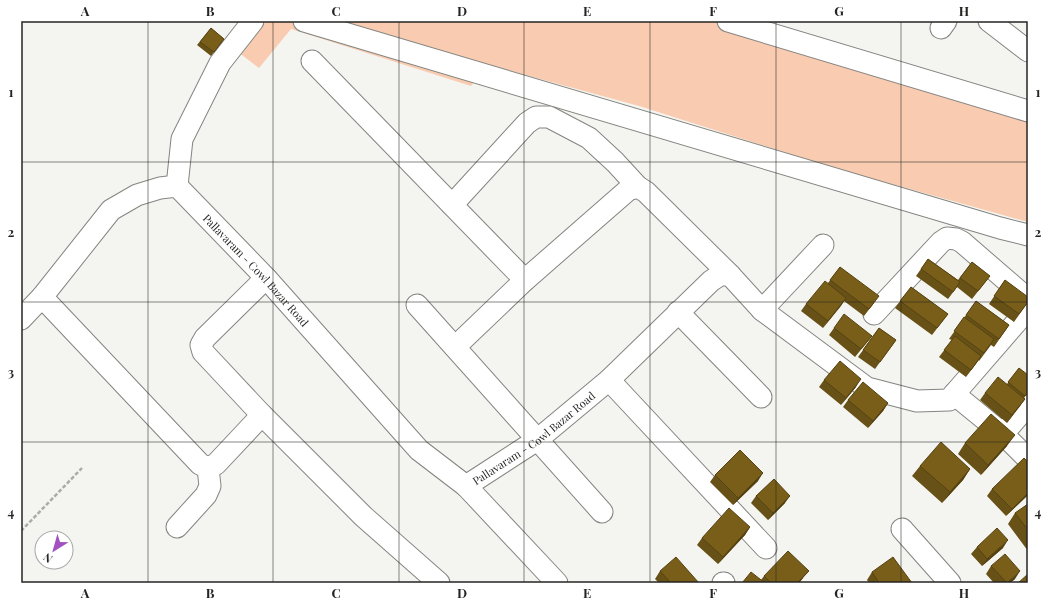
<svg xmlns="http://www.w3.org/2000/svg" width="1049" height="604" font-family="'Playfair Display',serif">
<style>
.green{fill:#f9ccb1}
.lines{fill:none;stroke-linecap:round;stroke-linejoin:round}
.minor-casing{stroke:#848581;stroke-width:23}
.path{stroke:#abaca9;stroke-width:2.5;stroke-dasharray:4 2;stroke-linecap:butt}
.minor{stroke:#fff;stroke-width:21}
.wall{fill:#685116}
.shaded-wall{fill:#554212}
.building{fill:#795e19;stroke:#554212}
.grid{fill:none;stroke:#242423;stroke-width:1;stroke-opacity:0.55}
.labels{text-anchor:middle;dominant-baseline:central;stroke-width:4;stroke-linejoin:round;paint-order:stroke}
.street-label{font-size:11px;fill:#242423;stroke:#fff}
.neatline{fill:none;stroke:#242423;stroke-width:1.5}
.grid-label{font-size:13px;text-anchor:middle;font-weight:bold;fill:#242423}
</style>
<rect width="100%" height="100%" fill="#f4f5f1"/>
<path class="green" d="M290,21l188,56 -7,9 -180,-57 -32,39 -21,-16 28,-30z
M334,21h399l295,87v114l-197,-55 -192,-61 -239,-65z"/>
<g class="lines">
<defs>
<g id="minor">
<path d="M304,21l696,207 28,7"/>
<path d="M728,21l300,90"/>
<path d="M989,21l39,30"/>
<path d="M941,28l5,-7"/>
<path d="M312,61l213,219"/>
<path d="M177,186l5,-47 38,-76 33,-42"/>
<path d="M452,205l75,-82 9,-6h13l40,21 26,24 23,25"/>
<path d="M266,278l-61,60 -4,7 2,7 59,63 101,101 76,67"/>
<path d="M42,297l158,167 8,4 8,-4 46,-49"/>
<path d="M417,305l185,207"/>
<path d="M762,310l61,-65"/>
<path d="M678,312l83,85"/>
<path d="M874,314l67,-72 6,-4 9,1 6,3 66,57"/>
<path id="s1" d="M21,319l21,-22 69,-87 26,-15 23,-7 17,-2 89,92 153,172 47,36 71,-46 72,-60 102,-99 9,-6h10l32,35 105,78 50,13 32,-1 79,-91"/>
<path d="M455,347l70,-67 103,-90 10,-3 8,5 84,83"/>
<path d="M609,380l157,168"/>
<path d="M954,394l49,40 25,25"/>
<path d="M1003,434l25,-29"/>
<path d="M466,486l91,97"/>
<path d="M177,527l29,-32 4,-9 -2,-18"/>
<path d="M902,529l48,54"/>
<path d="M723,583h1"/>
</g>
</defs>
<use href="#minor" class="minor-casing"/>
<path class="path" d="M21,531l61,-63"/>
<use href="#minor" class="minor"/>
</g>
<path class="wall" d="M211,28l13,11 -13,17 -14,-11z
M928,259l30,21 14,-18 18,14 -18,23 -15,-12 -9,12 -32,-23z
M840,267l34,36 -10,13 -20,-15 -21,27 -22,-17 5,-7 22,-21z
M1005,280l23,22 -14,20 -25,-18z
M911,287l37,27 -16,21 -37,-27z
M976,301l33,24 -15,22 -3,-2 -12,16v-1l-13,17 -27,-20 13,-17 -3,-1z
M834,328l38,8 -17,21 -26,-22z
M879,328l17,12 -21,29 -17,-12z
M1019,368l9,25 -4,5 1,1 -5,7 -13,17 -27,-23 5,-7 22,-9z
M824,380l32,7 -15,18 -22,-18z
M848,400l40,3 -5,8 -15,17 -25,-21z
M965,443l42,3 -26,29 -23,-21z
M920,466l50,3 -7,11 -21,23 -30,-27z
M715,475l43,6 -25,24 -23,-23z
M992,489l36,6 -22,21 -19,-20z
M756,496l29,7 -17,17 -17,-17z
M1028,504v47l-20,-27 7,-11z
M750,527l-5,8 -27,29 -21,-19 5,-7z
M977,547l26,1 -21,18 -11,-12z
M991,566l24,13 -5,4h-16l-8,-9z
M660,571l39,12h-40l-4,-4z
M872,572l40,11h-43l-2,-3z
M764,576l39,2 -4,5h-57l19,-3z"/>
<path class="shaded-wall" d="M846,298l-5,8 -18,22 5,-7z
M861,379l-5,8 -15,18 5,-7z
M1025,399l-5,7 -13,17 5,-8z
M888,403l-5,8 -15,17 5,-7z
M1015,435l-8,11 -26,29 7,-10z
M970,469l-7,11 -21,23 8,-11z
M763,473l-5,8 -25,24 5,-7z
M1028,493v2l-22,21 6,-7z
M790,496l-5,7 -17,17 5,-7z
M750,527l-5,8 -27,29 5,-7z
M1008,540l-5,8 -21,18 5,-7z
M809,571l-6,7 -4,5h-2z
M1020,571l-5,8 -5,4h-3z"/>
<path class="building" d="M211,28l13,11 -10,13 -14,-10z
M928,259l32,23 -7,10 -32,-23z
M972,262l18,14 -12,15 -18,-13z
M840,267l39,29 -10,13 -39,-29z
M1005,280l23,17v5l-9,12 -25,-18z
M825,281l21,17 -18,23 -22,-17z
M911,287l37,27 -11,14 -37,-27z
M976,301l33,24 -10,14 -33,-24z
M844,314l28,22 -11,13 -27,-21z
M964,317l30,22 -10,14 -30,-22z
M879,328l17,12 -16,22 -17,-12z
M955,336l26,20 -10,14 -27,-20z
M840,361l21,18 -15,19 -22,-18z
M1019,368l9,7v17l-3,4 -17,-14z
M998,377l27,22 -13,16 -27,-22z
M863,382l25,21 -15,18 -25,-21z
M991,414l24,21 -27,30 -23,-22z
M941,442l29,27 -20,23 -30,-26z
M740,450l23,23 -25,25 -23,-23z
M1024,458l4,4v31l-16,16 -20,-20z
M774,479l16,17 -17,17 -17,-17z
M1028,504v26l-13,-17z
M729,508l21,19 -27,30 -21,-19z
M997,528l11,12 -21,19 -10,-12z
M788,551l21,20 -12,12h-26l-7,-7z
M1005,554l15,17 -13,12 -16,-17z
M676,557l23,26h-28l-11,-12z
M893,557l19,26h-33l-7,-11z
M751,572l14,11h-23z
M1028,574v9h-10z"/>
<path class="grid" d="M148,21v562M273,21v562M399,21v562M524,21v562M650,21v562M776,21v562M901,21v562M21,162h1007M21,302h1007M21,442h1007"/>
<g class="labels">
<g class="street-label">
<text stroke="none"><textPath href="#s1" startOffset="328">Pallavaram - Cowl Bazar Road</textPath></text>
<text stroke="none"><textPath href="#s1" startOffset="713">Pallavaram - Cowl Bazar Road</textPath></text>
</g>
</g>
<rect width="1049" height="604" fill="none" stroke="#ffffff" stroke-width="44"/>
<g transform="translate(54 550) rotate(217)"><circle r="19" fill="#ffffff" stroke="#a7a7a7"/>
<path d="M0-3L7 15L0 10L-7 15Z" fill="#a251c1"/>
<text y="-6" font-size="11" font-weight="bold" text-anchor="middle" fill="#242423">N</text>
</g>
<rect x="22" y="22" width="1005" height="560" class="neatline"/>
<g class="grid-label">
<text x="85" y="16">A</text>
<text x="210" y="16">B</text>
<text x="336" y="16">C</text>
<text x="462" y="16">D</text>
<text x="587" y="16">E</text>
<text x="713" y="16">F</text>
<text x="839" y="16">G</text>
<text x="964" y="16">H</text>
<text x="11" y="97">1</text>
<text x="1038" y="97">1</text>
<text x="11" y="237">2</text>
<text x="1038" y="237">2</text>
<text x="11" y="377">3</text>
<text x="1038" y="377">3</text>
<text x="11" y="517">4</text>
<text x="1038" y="517">4</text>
<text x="85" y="598">A</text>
<text x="210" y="598">B</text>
<text x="336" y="598">C</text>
<text x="462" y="598">D</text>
<text x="587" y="598">E</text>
<text x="713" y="598">F</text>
<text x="839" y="598">G</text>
<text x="964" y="598">H</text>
</g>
</svg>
